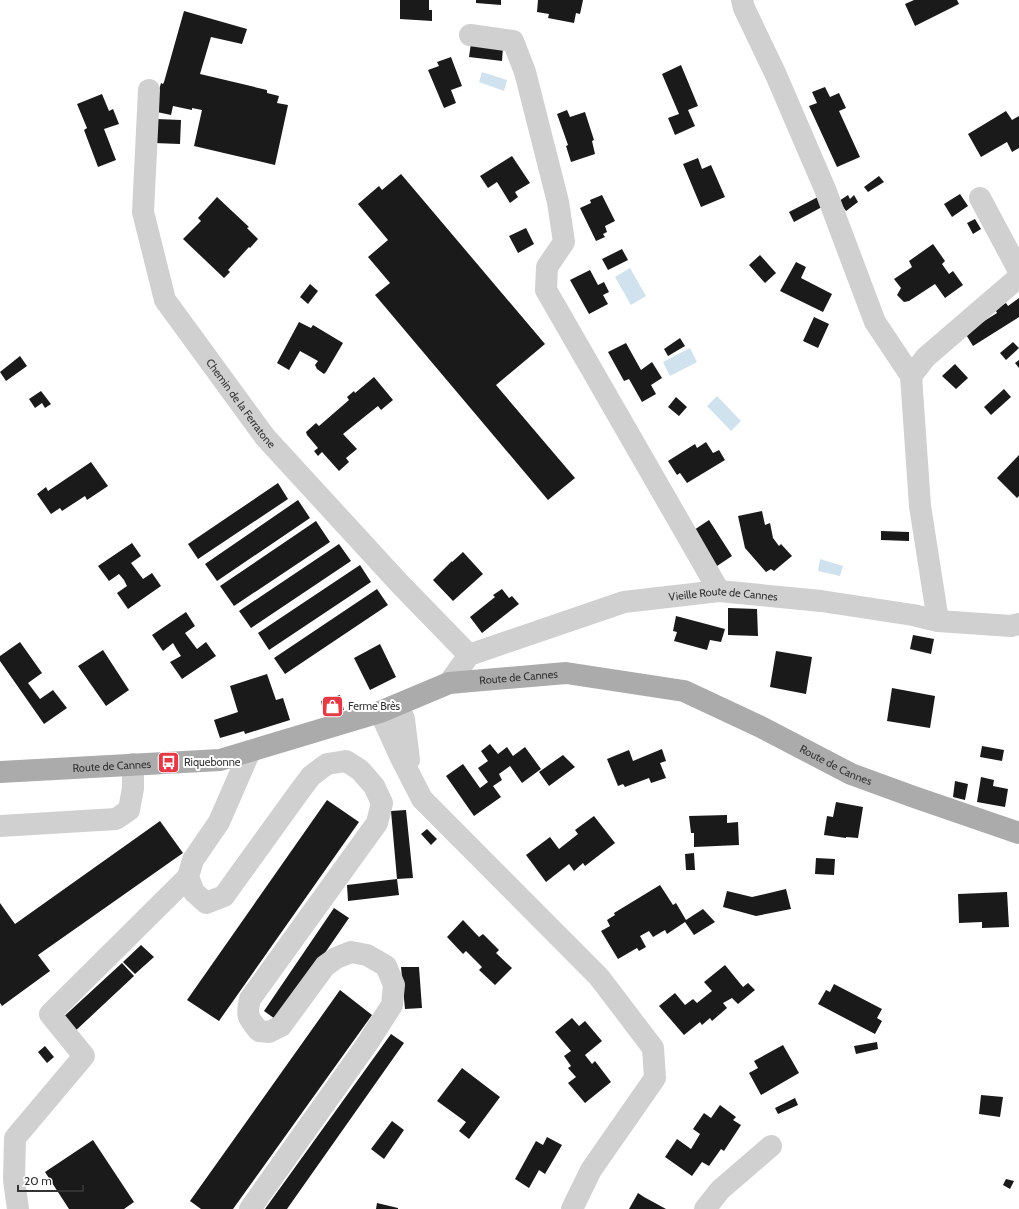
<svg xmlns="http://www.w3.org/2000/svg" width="1019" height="1209" font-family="Cabin,sans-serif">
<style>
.water{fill:#cfe2ee}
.building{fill:#1a1a1a}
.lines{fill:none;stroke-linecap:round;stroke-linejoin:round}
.minor{stroke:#d0d0d0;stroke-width:22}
.major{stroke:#ababab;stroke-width:22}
.labels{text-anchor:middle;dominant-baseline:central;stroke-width:4;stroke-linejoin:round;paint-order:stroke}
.street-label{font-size:11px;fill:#333;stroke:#fff}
.poi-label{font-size:11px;fill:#333;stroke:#fff;text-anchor:start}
</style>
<rect width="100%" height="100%" fill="#fff"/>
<path class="water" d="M482,72l25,8 -3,11 -25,-9z
M630,268l16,28 -15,9 -16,-28z
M690,348l7,14 -27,14 -7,-14z
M717,396l24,25 -10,10 -24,-25z
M820,559l23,7 -3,10 -22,-5z"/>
<path class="building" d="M400,0h29v10h3v11l-32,-2z
M476,0h25v5l-25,-2z
M538,0h45l-3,14 -4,-1 -2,10 -26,-5 1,-4 -12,-2z
M914,0h43l2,4 -44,22 -10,-22z
M184,11l63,18 -5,15 -31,-7 -11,37 67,16v3l12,3 -2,7 11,2 -13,60 -81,-19 8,-36 -10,-2v2l-19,-4 -2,9 -14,-3 -1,-11 5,-18 2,1 1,-2z
M471,43l32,4 -1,14 -33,-4z
M451,57l11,29 -11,4 5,13 -12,5 -16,-38 11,-4 -2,-4z
M681,65l17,41 -10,4 7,16 -20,9 -7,-17 11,-4 -17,-40z
M825,87l5,10 9,-4 7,15 -7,3 21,46 -23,10 -28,-61 8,-3 -5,-11z
M102,94l7,17 4,-2 6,15 -15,5 12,31 -18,7 -14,-37 3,-2 -10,-24z
M567,110l3,7 15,-5 9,28 -2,1 3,13 -24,8 -5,-16 2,-1 -11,-31z
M1006,111l6,9 7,-4v32l-7,4 -5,-10 -26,15 -13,-23z
M156,119l25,1 -1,24 -26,-1z
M512,156l18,27 -15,9 3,5 -8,6 -13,-21 -9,6 -8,-12z
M698,158l4,11 9,-4 14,32 -24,10 -18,-43z
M401,174l144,170 -49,41 79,93 -27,22 -173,-205 15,-12 -22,-26 20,-17 -30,-36 21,-18 3,4z
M879,176l5,6 -16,10 -4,-5z
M960,194l8,12 -16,11 -8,-13z
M602,195l13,26 -10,5 2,6 -4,2 2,3 -9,4 -16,-33 11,-5 -1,-3z
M848,195l2,4 4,-4 4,7 -12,9 -7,-10z
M217,197l32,30 -2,1 11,11 -8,9 -1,-1 -21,23 2,2 -6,6 -41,-39 18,-18 -3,-3z
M818,197l4,10 -28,15 -5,-10z
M975,219l6,10 -8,5 -6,-11z
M526,228l8,16 -16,9 -9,-17z
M933,244l12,17 -3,3 7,10 4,-3 10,14 -18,13 -10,-14 -26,17 -5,1 -7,-7 4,-7 -7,-9 18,-12 -3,-6z
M622,249l6,11 -20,10 -6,-11z
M760,255l16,18 -11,10 -16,-18z
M796,262l10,5 -5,11 31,16 -9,18 -43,-21z
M590,270l8,15 6,-3 5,10 -6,3 5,9 -19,10 -19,-34z
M310,284l8,7 -10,13 -8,-7z
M1019,298v19l-46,29 -8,-13 32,-20 -2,-4 11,-6 2,3z
M814,317l15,7 -11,24 -15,-7z
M299,322l12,6 2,-3 30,18 -17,29 -2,2 -7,-5 -2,-4 3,-4 -18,-10 -11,19 -12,-7z
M680,338l5,8 -17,10 -4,-7z
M1013,342l6,6 -13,12 -6,-7z
M626,343l15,27 11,-8 10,16 -11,7 5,9 -14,8 -13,-23 -5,2 -16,-29z
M20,356l7,10 -21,15 -6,-9z
M1019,360v8l-4,-5z
M955,364l13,14 -12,11 -14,-13z
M374,377l19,23 -12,10 -3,-4 -35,28 14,15 -11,9 3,4 -10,9 -17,-19 -4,4 -4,-5 4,-3 -11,-13 -1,-3 10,-9 3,3 30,-26 -2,-3 7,-6 1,2z
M1004,389l7,8 -20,18 -7,-8z
M41,391l10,13 -6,4 -3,-5 -7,5 -6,-9z
M676,397l11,10 -8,9 -11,-9z
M706,442l7,11 6,-3 6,10 -38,23 -7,-10 -3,2 -9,-14 27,-17 2,4z
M1019,455v41l-2,2 -20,-20z
M91,462l17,24 -21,14 -2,-4 -23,15 -2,-3 -9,6 -14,-20 9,-7 2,4z
M278,483l10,16 -90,60 -10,-15z
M298,500l12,18 -93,63 -12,-17z
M762,511l3,14 5,-2 3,15 6,8 2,-2 11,12 -18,15 -3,-2 -5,3 -21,-24 -7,-32z
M709,520l23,36 -18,12 -23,-36z
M316,521l14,21 -96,64 -14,-20z
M881,531l28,1v9l-28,-1z
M132,543l9,13 -10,7 12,16 9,-6 9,13 -33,23 -11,-16 10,-7 -3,-6 -5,-6 -10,7 -11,-15z
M339,544l12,17 -100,67 -12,-17z
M463,552l20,22 -30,27 -20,-21 19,-19v1z
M360,565l11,17 -102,68 -11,-17z
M377,589l11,16 -103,69 -11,-16z
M502,589l7,9 3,-2 7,8 -37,29 -12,-16 25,-20 -2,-2z
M728,608l29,1 1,27 -30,-1z
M186,612l9,14 -10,7 12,16 9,-7 10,14 -34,23 -12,-17 11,-6 -4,-6 -4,-7 -10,8 -11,-16z
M676,616l49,13 -4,13 -11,-2 -3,10 -33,-9 3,-9 -4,-1z
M913,635l21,4 -3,15 -21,-5z
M20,642l22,31 -14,10 12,16 13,-9 14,18 -23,16 -44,-63v-5z
M380,644l16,33 -26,13 -16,-32z
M103,650l26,40 -23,16 -28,-40z
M776,651l36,6 -6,37 -36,-7z
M267,674l9,26 7,-2 7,22 -45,14 -1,-3 -24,7 -6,-18 24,-8 -8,-26z
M892,688l43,8 -5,32 -43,-7z
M340,695l4,15 -20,6 -3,-15z
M490,744l8,10 9,-7 6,9 12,-9 16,22 -19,14 -12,-17 -11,8 3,6 -9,6 8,11 -27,19 -28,-40 17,-12 17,24 8,-6 -10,-14 10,-7 -7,-10z
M982,746l22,4 -2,11 -22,-4z
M662,749l4,12 -6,2 6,15 -15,5 -2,-5 -24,9 -2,-3 -5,2 -11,-27 22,-9 4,11z
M563,755l12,12 -26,19 -10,-14z
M981,777l13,3 -1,6 15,3 -3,18 -28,-5z
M955,781l13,3 -3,16 -12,-3z
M327,800l32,22 -140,199 -32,-21z
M836,802l27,5 -5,31 -12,-1v1l-22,-3 3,-19 6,1z
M406,810l7,68 -16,1 2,16 -51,6 -1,-16 50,-6 -6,-68z
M727,815v8l11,-1 1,23 -45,2v-14h-3l-2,-17z
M594,816l21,27 -30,23 -2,-3 -9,8 -5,-7 -23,18 -20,-27 24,-18 9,12 19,-15 -3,-4z
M160,821l23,32 -145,102 12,16 -48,35 -2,-3v-100l15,21z
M427,829l10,10 -6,6 -10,-11z
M694,853l1,17h-9l-1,-16z
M816,858l19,1 -1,16 -19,-1z
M660,885l13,20 3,-2 10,17 17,-11 12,13 -21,13 -9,-13 -18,12 -2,-4 -12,7 -4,-6 -9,5 6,11 -7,4 -2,-3 -19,11 -17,-28 9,-5 -3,-6 8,-5 -1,-2z
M786,889l5,20 -35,7 -33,-9 4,-16 25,6z
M1007,892l2,35 -27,1v-6l-23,1 -1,-29z
M334,908l15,10 -71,103 -14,-10z
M463,920l16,17 4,-3 16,16 -3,3 16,15 -17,17 -16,-15 3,-3 -16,-16 -3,3 -16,-17z
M141,945l13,12 -19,17 -12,-12z
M122,963l12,13 -62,58 -13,-13z
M725,965l18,22 5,-4 7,7 -17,14 -6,-6 -9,5 4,5 -15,13 -2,-3 -8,7 -2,-3 -16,13 -25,-29 16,-13 10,12 8,-6 4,4 15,-12 -8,-9z
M401,967h18l3,41 -17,1z
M834,984l48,25 -5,9 5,3 -7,13 -57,-30 8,-14 4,2z
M340,990l32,25 -139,194h-32l-11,-8z
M572,1018l7,8 6,-5 17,20 -17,14 7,9 3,-3 16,21 -26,21 -17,-20 8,-6 -8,-9 3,-2 -7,-10 7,-5 -16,-19z
M391,1034l13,9 -117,166h-22z
M877,1042l1,7 -22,5 -2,-8z
M783,1045l16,28 -38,22 -12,-22 9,-5 -4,-7z
M45,1046l9,11 -7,6 -9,-11z
M462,1068l38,29 -31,42 -10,-8 7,-9 -29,-21z
M981,1095l22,2 -3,20 -21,-3z
M795,1098l3,7 -20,9 -3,-6z
M720,1105l16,12 -3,3 8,5 -17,26 -3,-2 -12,17 -7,-4 -10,14 -27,-19 12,-18 14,10 9,-15 -7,-5 11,-16 7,5z
M392,1121l12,9 -20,29 -13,-10z
M547,1137l15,8 -17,29 -6,-4 -10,18 -14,-9 21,-38 7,4z
M93,1140l41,62 -10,7h-55l-24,-37z
M1006,1179l8,2 -4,8 -7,-4z
M638,1193l6,4 22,12h-37z
M377,1203l21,5v1h-22z"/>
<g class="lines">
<g class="minor">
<path d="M742,0l2,8 32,67 49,114 50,133 36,54 9,130 18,115"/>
<path d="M470,35l43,6 12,31 33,130 6,40 -17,25 -1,23 173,301"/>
<path id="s1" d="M149,90l-6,122 22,88 100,137 135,147 69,71"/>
<path d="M980,198l39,73"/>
<path d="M911,376l15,-19 93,-80"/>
<path id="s2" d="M449,683l20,-28 155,-53 95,-11 102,10 92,14 25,6 73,5 8,-2"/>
<path d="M397,705l7,14 5,41"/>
<path d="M380,712l20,44 22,43 177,178 54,71 2,30 -64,92 -19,39"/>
<path d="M0,826l116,-7 13,-9 4,-22v-24"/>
<path d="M18,1209l-4,-29 1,-42 69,-82 -34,-42 138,-137"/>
<path d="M250,1209l117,-165 25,-39 2,-20 -8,-19 -19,-11 -16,-3 -15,6 -11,8 -44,60 -12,6 -10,-1c-11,-13 -13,-15 -9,-32l127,-176 5,-20 -8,-17 -14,-16 -14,-9 -19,3 -16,12 -12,16 -75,104 -18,7 -12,-11 -6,-15 5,-17 26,-38 31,-71"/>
<path d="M705,1209l15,-19 51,-44"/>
</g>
<path class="major" id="s3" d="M0,772l220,-12 160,-48 69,-29 117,-10 118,18 77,36 90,47 63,23 105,36"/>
</g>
<defs>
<symbol id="shop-square" viewBox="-11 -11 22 22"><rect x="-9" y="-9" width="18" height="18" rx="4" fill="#e63946" stroke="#fff"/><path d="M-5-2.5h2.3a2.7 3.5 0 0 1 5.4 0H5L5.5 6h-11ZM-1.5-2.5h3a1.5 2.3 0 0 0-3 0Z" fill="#fff"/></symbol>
<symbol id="bus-square" viewBox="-11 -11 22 22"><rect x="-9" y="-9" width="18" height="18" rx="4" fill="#e63946" stroke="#fff"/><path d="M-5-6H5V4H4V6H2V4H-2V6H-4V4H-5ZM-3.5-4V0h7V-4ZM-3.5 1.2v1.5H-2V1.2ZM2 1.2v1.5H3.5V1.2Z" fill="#fff"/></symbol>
</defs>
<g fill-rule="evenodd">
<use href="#shop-square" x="320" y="694" width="25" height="25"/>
<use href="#bus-square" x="156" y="750" width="25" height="25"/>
</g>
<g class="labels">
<g class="street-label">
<text stroke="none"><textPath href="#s1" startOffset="341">Chemin de la Ferratone</textPath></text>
<text stroke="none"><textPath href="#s2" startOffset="298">Vieille Route de Cannes</textPath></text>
<text stroke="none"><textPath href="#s3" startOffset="532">Route de Cannes</textPath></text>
<text stroke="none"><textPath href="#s3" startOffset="868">Route de Cannes</textPath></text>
<text stroke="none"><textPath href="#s3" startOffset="112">Route de Cannes</textPath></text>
</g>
<g class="poi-label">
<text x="348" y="706">Ferme Brès</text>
<text x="184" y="762">Riquebonne</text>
</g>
</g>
<path d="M18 1185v6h65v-6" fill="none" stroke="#333333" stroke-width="2"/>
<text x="24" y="1185" font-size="12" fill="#333333" stroke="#ffffff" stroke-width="3" paint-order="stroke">20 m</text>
</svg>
